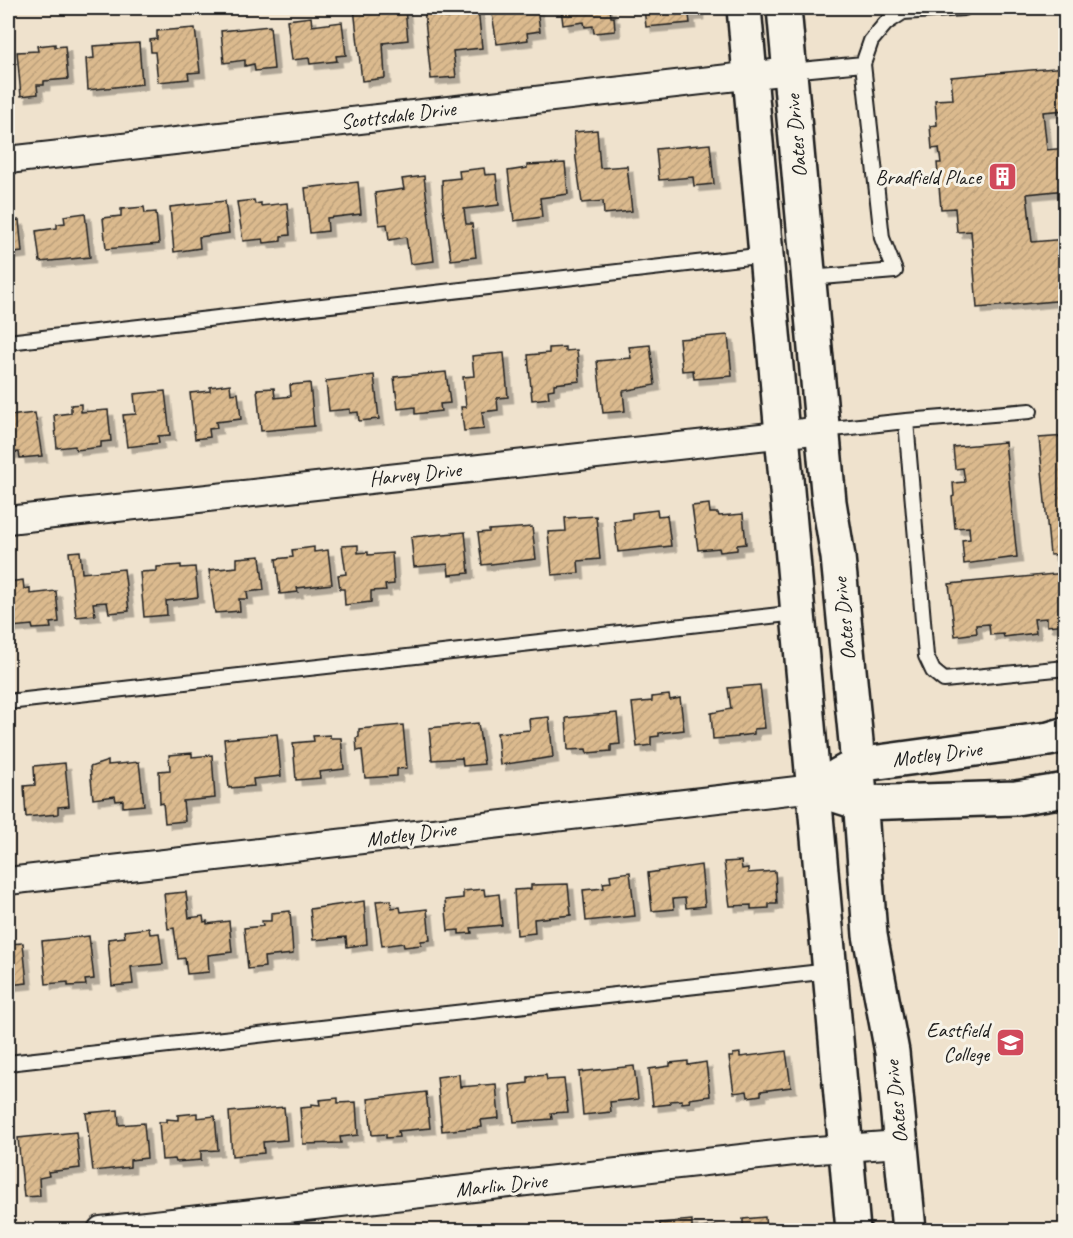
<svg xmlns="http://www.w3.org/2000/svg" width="1073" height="1238" font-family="Caveat,sans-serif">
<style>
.building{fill:url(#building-hatch);stroke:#1c1c1c;stroke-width:1.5;filter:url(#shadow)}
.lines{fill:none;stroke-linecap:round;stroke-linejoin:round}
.lane-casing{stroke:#1c1c1c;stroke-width:18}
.street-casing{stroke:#1c1c1c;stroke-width:30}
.secondary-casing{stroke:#1c1c1c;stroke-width:38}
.lane{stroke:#f7f3e8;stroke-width:14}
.street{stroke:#f7f3e8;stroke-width:26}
.secondary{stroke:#f7f3e8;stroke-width:33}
.labels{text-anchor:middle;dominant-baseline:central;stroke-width:6;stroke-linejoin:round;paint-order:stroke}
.street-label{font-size:21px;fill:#1c1c1c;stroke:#f7f3e8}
.poi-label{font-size:21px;fill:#1c1c1c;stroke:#f7f3e8;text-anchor:end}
</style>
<defs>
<pattern id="building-hatch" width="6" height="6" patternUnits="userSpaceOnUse" patternTransform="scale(1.5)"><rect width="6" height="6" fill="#dbba8e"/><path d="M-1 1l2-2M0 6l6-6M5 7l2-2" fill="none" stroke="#bb9f7a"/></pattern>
<filter id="shadow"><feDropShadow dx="5.5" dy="5.5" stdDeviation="0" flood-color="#0004"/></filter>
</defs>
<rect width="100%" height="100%" fill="#efe2cd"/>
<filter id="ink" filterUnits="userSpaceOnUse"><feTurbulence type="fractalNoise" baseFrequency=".0167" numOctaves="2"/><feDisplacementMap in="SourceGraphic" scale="12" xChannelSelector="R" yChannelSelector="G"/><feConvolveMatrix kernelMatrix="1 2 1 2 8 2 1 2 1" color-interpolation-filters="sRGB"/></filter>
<g filter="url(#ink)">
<path class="building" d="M354,8l51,1 3,31 -25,3 2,35 -23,3z
M444,8l1,10 12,-1v-9h21l4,40 -29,3 3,26 -25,2 -7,-70z
M491,8h46l3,23 -13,2 1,7 -31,4z
M561,8h49l1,9h3l1,14 -21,2 -1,-7 -8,1 -1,-5 -21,3z
M644,8h54v6l-9,1 1,8 -44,4z
M311,17l1,9 30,-4 4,33 -10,1 1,5 -27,3 -1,-6 -17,2 -5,-40z
M270,26l4,43 -19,2 -1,-7 -9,2v-6l-21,3 -3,-32z
M195,28l5,44 -12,1 1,6 -31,3 -3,-30h-4l-1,-12 7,-1v-8z
M139,43l3,41 -54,6 -2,-31 8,-1 -1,-12z
M55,44v3l10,-1 3,33 -24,2v4h-7l1,9 -17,2 -4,-44 21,-1 -1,-5z
M1066,67v43l-23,2 4,38 19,-2v42l-39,4 5,48 34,-3v61l-89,8 -6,-77 -14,1 -2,-24 -14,1 -4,-46h4l-2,-15 -7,1 -2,-23 7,-1 -2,-25 18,-1 -2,-22z
M597,130l3,38 27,-2 5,45 -28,3 -1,-13 -21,2 -6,-44 -2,-27z
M710,144l4,40 -20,2 -1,-9 -34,3 -3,-31z
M565,163l3,31 -28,4 2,19 -28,4 -6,-50 19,-3v-3z
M484,168l1,7 11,-1 3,31 -35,4 2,15h6l4,33 -25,3 -8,-52 -1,-28 18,-2 -1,-7z
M424,176l10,85 -24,3 -4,-27 -17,3 -2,-16 -8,1 -4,-32 29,-4 -2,-10z
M358,182l3,32 -34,4 1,13 -18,2 -5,-45z
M254,200l1,4 6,-1v3l26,-3 3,32 -9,1v5l-17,2 -1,-4 -20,2 -6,-39z
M225,201l4,32 -30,4 1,11 -26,4 -4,-45z
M144,207l1,6 11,-1 3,32 -53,5 -3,-31 18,-2v-7z
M85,213l5,44 -50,5 -4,-31 21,-3v-4l8,-1 -1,-7z
M19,220l3,32 -14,2v-32z
M728,335l4,41 -38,3 -1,-9 -11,1 -3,-32z
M650,345l5,40 -32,6 2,20 -22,2 -6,-52 34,-3 -2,-11z
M565,347v4l12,-1 3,31 -26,3v5l-6,1 1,8 -17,2 -4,-45 21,-2v-5z
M504,353l4,44 -11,1 1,12 -16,2 2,17 -20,2 -3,-24h5l-3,-30 11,-1 -2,-20z
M446,372l4,31 -10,1 1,7 -26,3v-7l-17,2 -4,-32z
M374,375l5,44 -20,2 -1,-9 -8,1v-4l-21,2 -3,-30z
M310,383l4,43 -53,5 -4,-42 17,-1 1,10 16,-2 -1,-11z
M230,384l1,10 7,-1 3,26 -25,3 1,6 -8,1 1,8 -15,2 -5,-46 20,-2v-4z
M165,391l5,44 -12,1 1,7 -32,4 -4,-32 13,-1 -2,-20z
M81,404v8l27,-2 3,31 -10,1v5l-25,3 -1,-4 -18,2 -3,-33 17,-2v-8z
M35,413l7,43 -22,2 -1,-6 -10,1 -1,-5v-32z
M1066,436v118l-16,1 -11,-117z
M1005,442l12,115 -53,7 -2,-24 8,-1 -1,-12 -14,1 -3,-31 2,-1 -1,-13 12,-1 -2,-14 -8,1 -2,-22z
M709,504l1,9h8l1,3 24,-2 3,30 -9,1v5l-17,2 -1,-4 -21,2 -6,-44z
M657,510l1,6 9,-1 4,31 -53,6 -4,-31 18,-2v-6z
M596,516l4,43 -22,2 1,12 -27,2 -4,-43 18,-1 -1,-13z
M532,527l4,32 -54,6 -4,-32 11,-1v-2z
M465,532l4,41 -20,2 -1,-11 -34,3 -3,-30z
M358,545v8l10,-1v3l24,-2 2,31 -9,1 1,5 -15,1v11l-26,3 -1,-16h-4l-2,-14 8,-1 -4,-28z
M314,547v5l14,-2 4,34 -35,4 1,4 -18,2 -4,-35 17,-2 -1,-7z
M80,551l2,22 42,-4 5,42 -20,2 -2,-11 -14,1 2,12 -19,2 -7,-65z
M260,556l4,34 -17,2 1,7h-9l1,12 -25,2 -6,-43 28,-3v-9z
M181,565v3l14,-1 3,30 -32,4 1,14 -23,2 -4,-45 17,-1v-4z
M1065,573l1,51 -19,2v-8l-13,1 2,14 -32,4 -1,-3 -13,1 -1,-11 -13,1 1,8 -22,3 -6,-52z
M23,580l1,9 6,-1v6l26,-3 3,31 -9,1 1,5 -18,1 -1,-4 -21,2 -3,-45z
M760,685l5,43 -11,1v5l-16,2v1l-25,2 -2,-26 20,-4 -3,-21z
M669,695l1,5 10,-2 4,32 -25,3v3l-8,1v8l-14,2 -5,-44 20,-2v-4z
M617,713l3,31 -9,1v6l-24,2 -1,-4 -18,1 -2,-32z
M549,717l4,40 -53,8 -3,-32 33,-3 -1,-11z
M478,723l6,41 -21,2 -1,-8 -30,2 -3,-32z
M403,725l4,43 -10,1v7l-32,2 -3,-28 -5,1 -1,-13 3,-1v-8z
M277,734l4,42 -28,3 1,7 -25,2 -5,-49z
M330,735v3h11l3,31 -25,3 1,6 -24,2 -3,-37 21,-2 -1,-5z
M192,753v4l20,-2 3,43 -32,3 2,20 -20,2 -2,-20 -3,1 -1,-33 11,-1 -1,-15z
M108,761v4l31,-3 5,43 -21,2v-7l-7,1 -1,-5 -22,3 -3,-32z
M65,763l4,43 -11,1v7l-32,3 -2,-31 11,-1 -1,-19z
M741,861l1,8 6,-1v5l27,-2 2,33h-8v4l-18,1v-4l-21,1 -6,-44z
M701,865l4,41 -19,2 -1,-10 -12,1 1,10 -22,2 -4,-38z
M630,872l5,44 -49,5 -3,-31 21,-2 -1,-5 8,-1 -1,-7z
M568,884l3,31 -37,4 1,14 -18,2 -3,-45 17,-1v-4z
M484,889l1,7 14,-2 3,31 -31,3 1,5 -13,1v-4l-11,1 -3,-31 18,-2v-7z
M186,892l3,26 14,-2 1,6 3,-1v3l22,-3 3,31 -24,3 1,17 -22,2 -2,-16 -7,1 -4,-31 -6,1 -4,-35z
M391,900l1,8 8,-1 1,5 26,-3 3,31 -9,1v4l-17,2 -1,-4 -21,3 -6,-45z
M364,901l3,43 -20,3 -1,-10 -33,3 -3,-31z
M290,911l3,43 -29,3 1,10 -17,2 -4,-41 19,-2 -1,-5h9v-8z
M149,928l1,6 9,-1 4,31 -32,3 2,17 -21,2 -4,-47 17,-2 -1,-6z
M89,936l5,43 -9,1 1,5 -18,1v-4l-22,2 -4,-43z
M23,943l4,40 -19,2v-41z
M786,1051l5,36 -30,4v4l-13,2 -1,-6 -13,2 -5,-36h4v-3l7,-1v4z
M688,1061v4l18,-3 4,34 -21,3 1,3 -8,1v-3l-12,1v3l-17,2 -4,-37 21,-3v-3z
M634,1066l4,33 -28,3 1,10 -28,3 -4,-43z
M459,1074l1,13 36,-3 3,34 -18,2 1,7 -40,4 -5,-54z
M546,1075l1,5 17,-1 4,33 -17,1 1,6 -38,3 -4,-37 18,-2v-6z
M426,1092l4,36 -32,3 1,6 -13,1v-4l-14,1 -4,-36z
M338,1098v5l18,-1 2,33 -18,2 1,6 -38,1 -3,-36 11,-1v-3l9,1 -1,-5z
M284,1107l3,33 -24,2 1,11 -32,3 -3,-44z
M118,1110l1,15 25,-2 3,35 -17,2v7l-37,4 -7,-58z
M197,1113v5l18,-2 3,34 -17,1v9l-25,2 -1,-3 -13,1 -3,-38h7v-3l12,1v-5z
M76,1132l4,36 -32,4 1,4 -10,2 1,18 -16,1 -6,-59z
M765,1217l1,13h-23v-11z
M692,1220v9l26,-3 1,4h-59v-7z"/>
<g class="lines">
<defs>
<path id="lane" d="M863,64l8,-23 15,-18 17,-11 61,-4
M790,71l73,-7 19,174 13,33 -86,7
M8,342l758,-87
M906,421l124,-10
M823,430l83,-9 20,235 7,15 11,9 122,-12
M8,702l789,-89
M8,1063l822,-92"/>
<path id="street" d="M8,160l782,-89
M8,520l815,-90
M8,881l806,-93
M101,1230l702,-79 97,-7"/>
<path id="secondary" d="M744,8l109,1222
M784,8l45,494 9,55 18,185 14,193 22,117 17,178
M839,775l18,-10 192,-26 17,-5
M838,796l22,7 156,-5 50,-8"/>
</defs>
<use href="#lane" class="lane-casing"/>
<use href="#street" class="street-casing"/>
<use href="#secondary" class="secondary-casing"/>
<use href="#lane" class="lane"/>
<use href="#street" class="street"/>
<use href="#secondary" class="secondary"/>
</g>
</g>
<defs>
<symbol id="building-square" viewBox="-11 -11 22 22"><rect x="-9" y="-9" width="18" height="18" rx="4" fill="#d1495b" stroke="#f7f3e8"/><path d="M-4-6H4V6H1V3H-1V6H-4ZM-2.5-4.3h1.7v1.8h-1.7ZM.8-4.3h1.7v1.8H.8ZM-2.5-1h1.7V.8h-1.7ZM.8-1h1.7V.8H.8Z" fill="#fff"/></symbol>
<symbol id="university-square" viewBox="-11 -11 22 22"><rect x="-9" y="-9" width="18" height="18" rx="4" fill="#d1495b" stroke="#f7f3e8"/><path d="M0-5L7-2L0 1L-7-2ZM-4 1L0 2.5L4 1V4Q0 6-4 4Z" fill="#fff"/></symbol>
</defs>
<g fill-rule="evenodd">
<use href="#building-square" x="986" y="160" width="33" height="33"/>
<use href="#university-square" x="994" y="1026" width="33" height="33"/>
</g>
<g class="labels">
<g class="street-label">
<text transform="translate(398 115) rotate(-7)">Scottsdale Drive</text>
<text transform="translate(796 136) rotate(-95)">Oates Drive</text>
<text transform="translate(415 474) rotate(-6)">Harvey Drive</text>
<text transform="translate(844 619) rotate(-96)">Oates Drive</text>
<text transform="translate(937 754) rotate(-7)">Motley Drive</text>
<text transform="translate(411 834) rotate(-7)">Motley Drive</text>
<text transform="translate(896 1102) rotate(-96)">Oates Drive</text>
<text transform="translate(501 1185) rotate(-6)">Marlin Drive</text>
</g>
<g class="poi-label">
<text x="981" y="177">Bradfield Place</text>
<text x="989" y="1030">Eastfield<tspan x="989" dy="24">College</tspan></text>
</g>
</g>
<rect width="1073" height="1238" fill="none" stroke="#f7f3e8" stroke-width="30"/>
<rect x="15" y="15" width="1043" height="1208" fill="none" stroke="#1c1c1c" stroke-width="2" filter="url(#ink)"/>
</svg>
